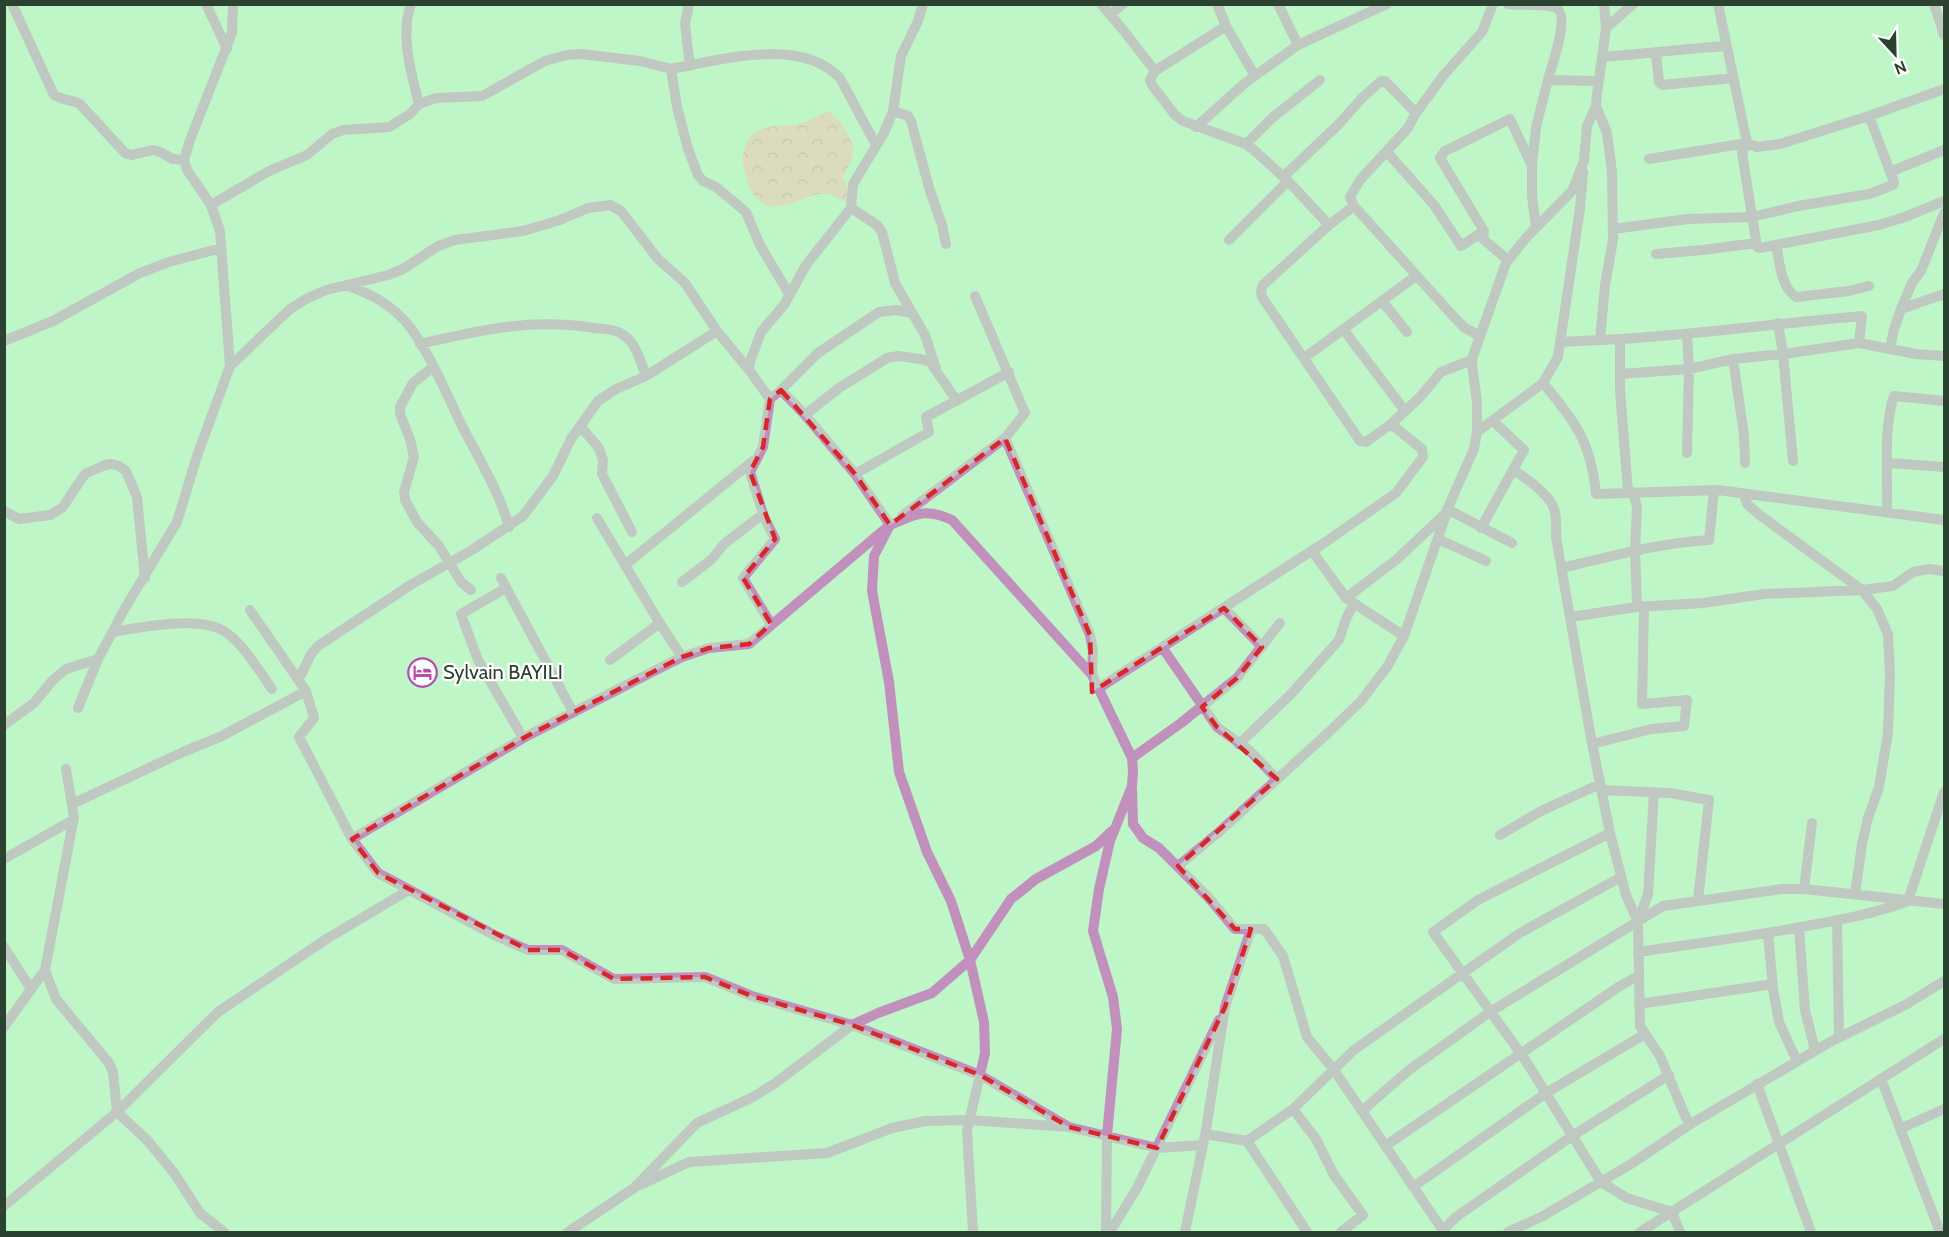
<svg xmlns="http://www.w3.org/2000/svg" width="1949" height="1237" font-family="Cabin,sans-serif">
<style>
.forest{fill:url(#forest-crowns)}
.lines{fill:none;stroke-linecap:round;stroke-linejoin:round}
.minor{stroke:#c190bd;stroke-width:10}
.marked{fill:none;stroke:#d62828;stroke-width:4.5;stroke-dasharray:12 8;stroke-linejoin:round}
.labels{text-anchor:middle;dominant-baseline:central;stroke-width:4.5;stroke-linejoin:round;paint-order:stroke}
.poi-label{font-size:20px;fill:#2c4230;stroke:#fff;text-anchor:start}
</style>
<defs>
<pattern id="forest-crowns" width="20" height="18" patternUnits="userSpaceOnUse" patternTransform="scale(1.5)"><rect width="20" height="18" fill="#fdbcb1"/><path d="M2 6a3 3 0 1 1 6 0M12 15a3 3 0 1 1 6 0" fill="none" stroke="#cd9a90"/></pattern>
</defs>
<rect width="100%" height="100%" fill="#bff6c7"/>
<path class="forest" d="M827,111c12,5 29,30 26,43 -2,8 -6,16 -10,23l6,14 -1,8 -3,3c-8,-4 -17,-10 -26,-8 -21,4 -45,24 -64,3 -5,-6 -7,-14 -9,-21 -12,-37 13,-54 47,-50 12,-4 23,-8 34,-15z"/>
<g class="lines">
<path class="minor" d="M12,4l42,91c8,5 18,5 26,9l45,49 6,2 22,-5 7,2 13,7 11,1
M206,4l21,45
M411,4c-11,31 0,69 8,100
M689,4l-4,20 5,42
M1101,4l23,27 31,40 -5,9 2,5 23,30 8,6 63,23 9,7 33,30 41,44
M1217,4l9,22
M1278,4l20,41
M1508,4c12,2 37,-1 48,4 15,7 -5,59 -8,72
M1718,4l29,139 -5,10 15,94 3,1 119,-23 26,-8 39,-16
M1934,4l10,31
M1110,15l13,-11
M1606,28l27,-24
M1656,54l3,28 3,3 71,-7
M1602,57c41,-3 82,-8 123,-11
M671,69c50,-9 129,-33 169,9l36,67
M1155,71l71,-45 29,50
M1596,106l11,27 5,39 1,68 -8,45 -5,55
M893,111l15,5 3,5 19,70 12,34 4,19
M1196,127l49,-44 53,-38 89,-41
M1246,144l26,-26 48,-38
M1387,152l47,53 27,41 23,-15
M1649,159l98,-16 10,4 23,-3 89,-28 75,-27
M1532,165l4,-38 12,-47 50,1
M1890,172l54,-22
M1283,177l56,-53 23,-26 19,-17h4l31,32
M211,205l58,-34 38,-16 25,-21 11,-4 46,-3 21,-13 9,-10 17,-6 46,-2 63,-35 21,-6 15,-1 59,7 31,8 6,38 11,42 10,26 5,6 13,6 30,25 14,33 29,49
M1354,206l-25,19 -66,60 -2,6 1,6 98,144 6,1 25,-18 28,-26 22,-26 31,-12
M851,208l26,17 5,7 13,51 30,52 11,34
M1613,229l75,-10 64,-2 46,-11 71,-12 24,-9 1,-3 -25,-66
M1229,240l59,-59
M1776,245c4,17 4,41 20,52l53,-6 20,-5
M1656,254l47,-4 53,-7
M1508,260l-25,-21 1,-8 -44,-73 5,-7 65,-32 22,47v30l4,31
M346,285c22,8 39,16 55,32 23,22 45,76 59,105 17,34 39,68 49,105
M975,296l50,117 -20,25 85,197 3,16 -1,24 40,83 1,13 -1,15 -22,55 -11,48 -6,42 20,66 4,32 -10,106 -1,97
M1382,301l25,31
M1901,309l43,-15
M1343,329l62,82
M1687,335l2,34 -2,84
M1480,336l-15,-8 -12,-12 -99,-110 -4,-9 10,-17 48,-52 8,-15 27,-37 39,-44 11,-28
M1620,339c81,-5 161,-16 242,-23l-3,27
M4,341l49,-20 87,-48 29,-11 52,-14
M1561,342l59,-3v51l8,102
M420,344c60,-14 112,-26 174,-16 10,1 22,1 31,8 11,8 16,27 21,40
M1890,348l4,-19 7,-20 11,-26 9,-12 23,-58
M1304,358l112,-82
M1733,359l11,76 1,28
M230,366l60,-57 16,-10 20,-9 62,-15 15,-6 35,-23 17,-6 68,-9 37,-11 28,-12 22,-3 11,6 37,48 27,24 32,48 32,39 21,29 11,-9 24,25 34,-27 37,-23 11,-7 11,-2 23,3 9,3 27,39
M433,367l-20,16 -13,24v7l10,25 4,18 -10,35 1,8 12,22 22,24 22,36 10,8
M749,370l1,-8 11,-30 23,-27 22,-40 45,-57 2,-24 31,-51 9,-22 8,-55 17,-35 5,-17
M1620,374l69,-5 44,-10 50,-5 -5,-31
M1543,383c32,38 48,59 53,111l122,-4 226,30
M781,390l37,-37 61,-41 17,-2 16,3
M770,399l-7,48 -13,25 14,45 11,22 -32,39 28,46
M805,415l50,59 35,51
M580,426l19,22 4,12 -1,14 30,58
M1477,432l66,-49 15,-26 22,-149 3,-36
M1793,461l-10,-107 76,-11 57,11 28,2
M1888,463l56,4
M1513,470c12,7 38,26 41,39 3,8 2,19 2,28l35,201 19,95 16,62 12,27 2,104 20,30 29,69
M855,474l74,-42 -3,-15 83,-45
M1633,492l4,15 -2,43 2,57
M1744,494l3,10 14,12 101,74 15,19 11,25 2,40 -2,59 -9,54 -11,31 -6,26 -7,50
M1447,509l65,34
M4,511l15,8 31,-4 12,-7 23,-34 20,-9 6,-1 8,2 7,5 11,26 8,81
M1887,512c1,-34 -4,-85 7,-116l50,5
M902,516l103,-78
M597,518l62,104 23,35
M1481,528l43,-78 -31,-29
M1438,539l48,22
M1312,551l34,47 58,38
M625,565l128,-104
M1562,568c49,-12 97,-25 147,-28l5,-49
M501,578l72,134
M682,582l30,-23 12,-15 39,-30
M506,588l-45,26 17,46 45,78
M1346,598l50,-38 48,-45
M1224,608l38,39
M250,610l56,81 8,27 -15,19 53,102 26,34 116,62 34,15h34l52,29 91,-2 47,19 100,29 128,50 89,52
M1570,617l67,-10 66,-4 61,-9 98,-4 31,-4 20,-14 16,-3 15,2
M113,632c28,-5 81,-15 107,-3 19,8 40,43 52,60
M1162,647l55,80 32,23 28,29
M610,660l50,-37
M301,675l10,-21 7,-8 94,-62 60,-34 51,-34 30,-40 18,-37 27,-38 18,-12 30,-13 71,-45
M1099,688l228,-147 69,-48 27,-36 -1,-8 -31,-25
M78,708l20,-49 27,-51 52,-86 20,-66 33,-90 -10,-135 -9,-26 -24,-35 -3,-10 6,-20 42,-107 1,-29
M4,725l30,-22 19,-23 13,-11 32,-10
M1239,744l52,-50 48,-54 7,-21 8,-16
M1592,744l59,-15 33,-3 3,-26 -45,4 2,-97
M1132,758l49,-35 56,-45 43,-55
M1132,789l1,35 10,14 16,10 49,49 27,32h29l19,27 24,81 27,33 110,162
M1602,790l68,3 39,7 -11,100
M72,804l111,-52 39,-16 84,-45
M1610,833l-132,67 -45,32 91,126 77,124 26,16 45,14 8,20
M1500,835l41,-24 59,-27
M352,839l175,-103 125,-64 30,-15 27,-9 40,-4 136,-115
M4,859l69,-39
M1178,866l41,-34 110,-100 32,-31 26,-34 17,-31 46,-133 24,-54 3,-17v-30l-5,-38 1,-8 33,-93 19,-24 47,-48 12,-30 3,-35 9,-20 1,-12 9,-66 -2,-24
M1804,889l8,-66
M1837,920l2,117
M1638,922l10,-28 6,-102
M1799,927l6,83 10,40
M1768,933l5,56 6,33 18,39
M4,947l27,42
M1638,952c55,-8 109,-15 163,-25 37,-7 73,-13 107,-26l36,-109
M45,970l11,29 53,64 4,9 4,40 31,29 26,32 26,40 24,19
M1639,1004l134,-20
M4,1027l41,-57 29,-153 -8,-48
M1881,1079l59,153
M1757,1084l54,148
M1293,1109l23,30 18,36 29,40 -22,17
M1362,1111l47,-41 81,-58 173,-106 119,-17h22l140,15
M1900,1129l44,-20
M1205,1134l42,7
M1385,1146l235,-160 18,-10
M640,1185l49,-23 138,-9 65,-25 33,-7 45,-1 99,7 88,21 46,-3
M1413,1187l133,-94 99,-59
M4,1206l113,-94 101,-100 110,-74 81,-48
M1443,1230l13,-13 116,-81 97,-61
M568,1232l66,-44 63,-65 56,-26 21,-13 78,-59 26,-12 54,-20 38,-33 41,-61 25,-20 60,-33 16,-15
M973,1232l-6,-101 18,-78 -1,-31 -14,-62 -19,-59 -24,-49 -28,-80 -10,-90 -17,-91 2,-35 16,-31c25,-10 34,-18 62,-5l140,155
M1110,1232l27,-44 82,-168
M1185,1232l21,-102 19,-123 26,-78
M1307,1232l-60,-91 46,-32 61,-59 109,-77 57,-40 101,-56
M1508,1232l35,-16 88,-52 58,-39 141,-83 77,-38 37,-23
M1640,1232l304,-193"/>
</g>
<path d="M0 0H1949V1237H0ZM781,390l74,84 35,51 115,-87 85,197 2,57 132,-84 38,39 -25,31 -35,29 15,20 60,52 -99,87 57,63h16l-26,78 -68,141 -88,-21 -89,-52 -128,-50 -100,-29 -47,-19 -91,2 -52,-29h-34l-150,-77 -26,-34 175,-103 155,-79 27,-9 40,-4 22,-20 -28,-46 32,-39 -25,-67 13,-25 7,-48z" fill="#bff6c7" fill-opacity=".55" fill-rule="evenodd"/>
<path class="marked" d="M781,390l74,84 35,51 115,-87 85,197 2,57 132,-84 38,39 -25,31 -35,29 15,20 60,52 -99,87 57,63h16l-26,78 -68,141 -88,-21 -89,-52 -128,-50 -100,-29 -47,-19 -91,2 -52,-29h-34l-150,-77 -26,-34 175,-103 155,-79 27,-9 40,-4 22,-20 -28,-46 32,-39 -25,-67 13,-25 7,-48z"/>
<defs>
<symbol id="hotel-ring" viewBox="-11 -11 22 22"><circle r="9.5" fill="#fff" stroke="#b54db1" stroke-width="1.5"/><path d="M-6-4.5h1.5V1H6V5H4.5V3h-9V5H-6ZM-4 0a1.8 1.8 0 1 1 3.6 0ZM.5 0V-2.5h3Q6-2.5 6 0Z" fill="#b54db1"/></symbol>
</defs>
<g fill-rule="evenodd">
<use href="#hotel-ring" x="406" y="656" width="33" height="33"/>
</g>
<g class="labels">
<g class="poi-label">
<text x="443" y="672">Sylvain BAYILI</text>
</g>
</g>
<rect width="1949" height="1237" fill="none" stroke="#2c4230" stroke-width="12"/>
<g transform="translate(1895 54) rotate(158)" stroke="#ffffff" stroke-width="4.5" paint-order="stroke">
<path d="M0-4.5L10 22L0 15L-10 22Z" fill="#2c4230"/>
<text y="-9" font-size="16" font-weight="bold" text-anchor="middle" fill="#2c4230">N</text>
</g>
</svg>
